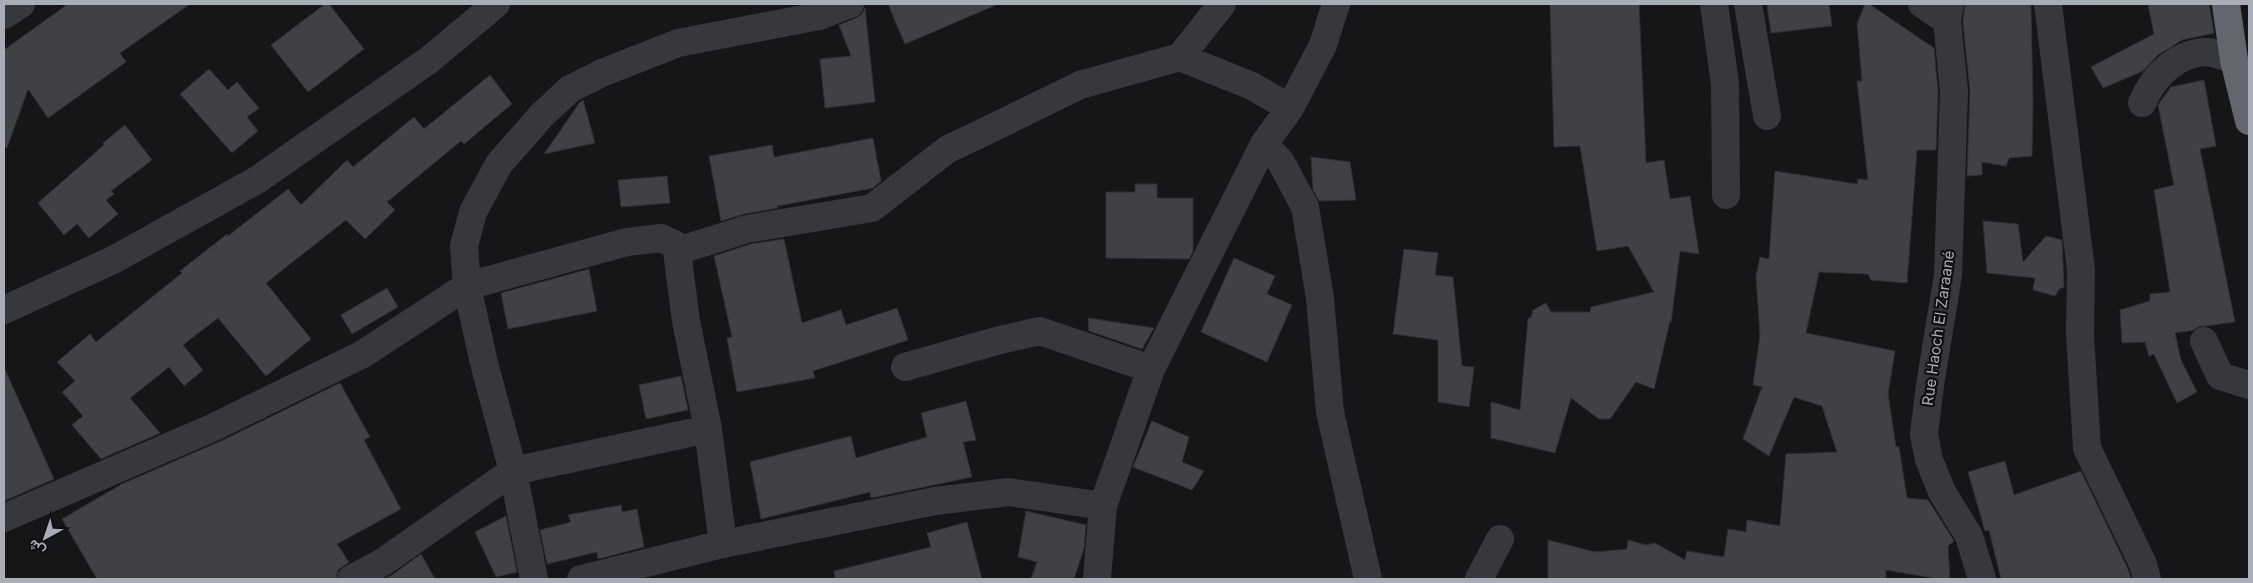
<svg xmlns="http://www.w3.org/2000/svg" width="2253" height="583" font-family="Inter,Vazirmatn,sans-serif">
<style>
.building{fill:#404145;stroke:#303034}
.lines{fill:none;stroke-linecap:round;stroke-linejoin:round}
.minor{stroke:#37383d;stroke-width:28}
.highway{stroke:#63666e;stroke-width:28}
.labels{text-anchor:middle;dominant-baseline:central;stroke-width:4.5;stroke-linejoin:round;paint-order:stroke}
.street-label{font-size:15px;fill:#a8adb8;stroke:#111113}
</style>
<rect width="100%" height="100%" fill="#161618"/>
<path class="building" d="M68,4h122l-70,49 6,9 -78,56 -20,-29 -21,59 -3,-1v-97z
M325,4h4l35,45 -56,43 -37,-47z
M888,4h110l-93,40z
M1550,4h89l7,159 18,-3 6,39 20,-3 9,58 -19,-3 -9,72 -1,-2 -16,68 -18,-7 -26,37h-11l-28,-21 -16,55 -64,-15v-36l29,8 8,-91 3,-2 2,-7 13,-7 5,9h39l1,-5 63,-15 -26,-46 -31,5 -17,-105 -26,1z
M1767,4h62l3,22 -61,7z
M1865,4h4l65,44 4,44 -2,58h-19l-10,133 -36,-3 -3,-6 -49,-2 -13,61 89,18 -7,43 8,53h3l8,51 21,2 26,41 -6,5 2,33h-11l-53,-9v9h-338v-39l47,12 32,-3 1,-9 18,5 9,-2 30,17 2,-9 37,6 4,-28 18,3 1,-12 33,6 6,-72 51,-2 -15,-46 -28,-9 -25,59 -26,-17 19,-52 -9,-2 7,-50 -4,-59 4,-19 9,2 6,-88 82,13 1,-5 10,1 -11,-99h5l-5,-57z
M1965,4h66l2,99 -1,53 -23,2 -3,8 -24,-4v13l-15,1 3,-85 -7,-69z
M2148,4h61l5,29 -32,7 -24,15 -15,16 -40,17 -12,-21 63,-33z
M865,8l10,94 -50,6 -5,-49 31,-3 -12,-31 17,-7 6,-4z
M209,69l19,21 9,-8 22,26 -12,9 11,14 -26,22 -52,-59z
M490,75l22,29 -48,40 -3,-3 -74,61 8,8 -30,29 -19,-19 -80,63 45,56 -45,37 -48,-58 -35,27 20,25 -19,16 -15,-19 -39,31 30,35 -59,26 -29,-34 11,-9 -21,-24 13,-11 -18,-19 33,-28 6,8 86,-69 -2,-2 47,-37 1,2 60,-47 13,16 46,-45 6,7 61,-50 10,12z
M2204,80l12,66 -16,3 35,173 -37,5 -4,3 -19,3 6,27 16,32 -20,11 -23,-49 -5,2 -4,-14 -23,1 -2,-33 30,-9v-7l20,-2 -16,-102 20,-5 -16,-80 13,-18z
M583,100l12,43 -51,11 36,-52z
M125,125l27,35 -41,31 3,3 -8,6 12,14 -29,24 -12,-14 -13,11 -26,-32 66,-58 -1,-2z
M873,138l8,43 -8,7 -90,17 -6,1 1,2 -34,6 -23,7 -12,-65 63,-11 2,12z
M1311,157l39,5 6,38 -37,1 -6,-11z
M667,176l3,27 -49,4 -3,-27z
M1135,184h22v14h36v53l-4,8 -83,-1v-66h29z
M1983,221l35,3 5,38 23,-26 16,4 2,47 -5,2 -4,7 -22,-6 2,-12 -48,-5z
M784,239l18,84 39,-13 5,15 51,-17 11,32 -95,31 2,7 -78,14 -10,-54 5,-1 -18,-81 37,-12z
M1404,249l34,4 -3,22 18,2 9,89 12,1 -5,40 -31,-5v-62l-45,-6z
M1234,258l41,18 -8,18 25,11 -25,57 -66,-30z
M589,269l8,42 -89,18 -7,-36z
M387,288l11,19 -46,27 -11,-19z
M1088,318l66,10 -12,21 -53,-18z
M4,367l50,112 -50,22z
M681,376l7,34 -42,9 -7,-34z
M340,383l30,54 -6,3 37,69 -64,35 12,18 -11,8 -2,9h-239l-35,-60 60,-35 99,-43z
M966,401l10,39 -13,2 9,35 -101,21 -1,-6 -109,27 -11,-57 101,-26 5,22 71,-21 -6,-24z
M1152,421l37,16 -7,25 22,9 -12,19 -59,-23z
M2005,461l9,34 67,-24 47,98 3,10h-130l-12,-49 -4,1 -17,-59z
M621,505l1,7 15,-3 7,38 -46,12 -1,-7 -50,12 -7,-34 31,-8 -3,-7z
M1026,511l60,14 -2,23 -10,31h-43l6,-17 -19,-5z
M506,516l11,56 -21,5 -21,-45z
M967,522l15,57h-147l-1,-8 97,-24 -4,-14z
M421,554l14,25h-51l8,-4z"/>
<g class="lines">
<path class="minor" d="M1714,4l11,80 1,111
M1748,4l19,112
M1922,4l25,17
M1950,4l-3,17 7,70 -6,184 -18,110 -6,49 5,26 13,32 27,44 13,43
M2048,4l33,266 -1,64 7,114 56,116 4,15
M4,15l17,-11
M1180,57l42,-53
M2142,103c11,-26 35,-51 65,-51 9,1 19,5 27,8
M1264,144l17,18 24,45 15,91 10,114 38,167
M677,251l70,-22 125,-21 76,-59 32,-15 100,-49 100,-28 72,29 38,22
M4,310l109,-50 144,-80 172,-120 67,-56
M2204,341l16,35 29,9
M905,367l91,-26 44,-10 111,38
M4,518l210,-91 149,-73 104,-68 160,-44 34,-4 13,6 3,7 9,70 22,108 15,115
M351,579l32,-17 130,-91 195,-42
M534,579l-21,-108 -29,-108 -17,-77 -3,-40 9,-34 26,-48 42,-48 29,-27 32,-16 76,-30 141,-27 31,-12
M581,579l142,-35 212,-43 74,-9 94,14
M1097,579l6,-73 48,-137 113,-225 26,-36 33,-63 13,-41
M1479,579l21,-40"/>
<path class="highway" d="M2226,4l8,56 15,61"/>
</g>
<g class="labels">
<g class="street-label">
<text transform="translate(1938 328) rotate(-82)">Rue Haoch El Zaraané</text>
</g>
</g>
<rect width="2253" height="583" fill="none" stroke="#a8adb8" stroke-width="10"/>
<g transform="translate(45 538) rotate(220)" stroke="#111113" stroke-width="4" paint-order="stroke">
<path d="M0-4L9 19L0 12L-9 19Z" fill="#a8adb8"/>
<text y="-8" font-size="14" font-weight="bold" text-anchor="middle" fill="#a8adb8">ش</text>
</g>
</svg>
